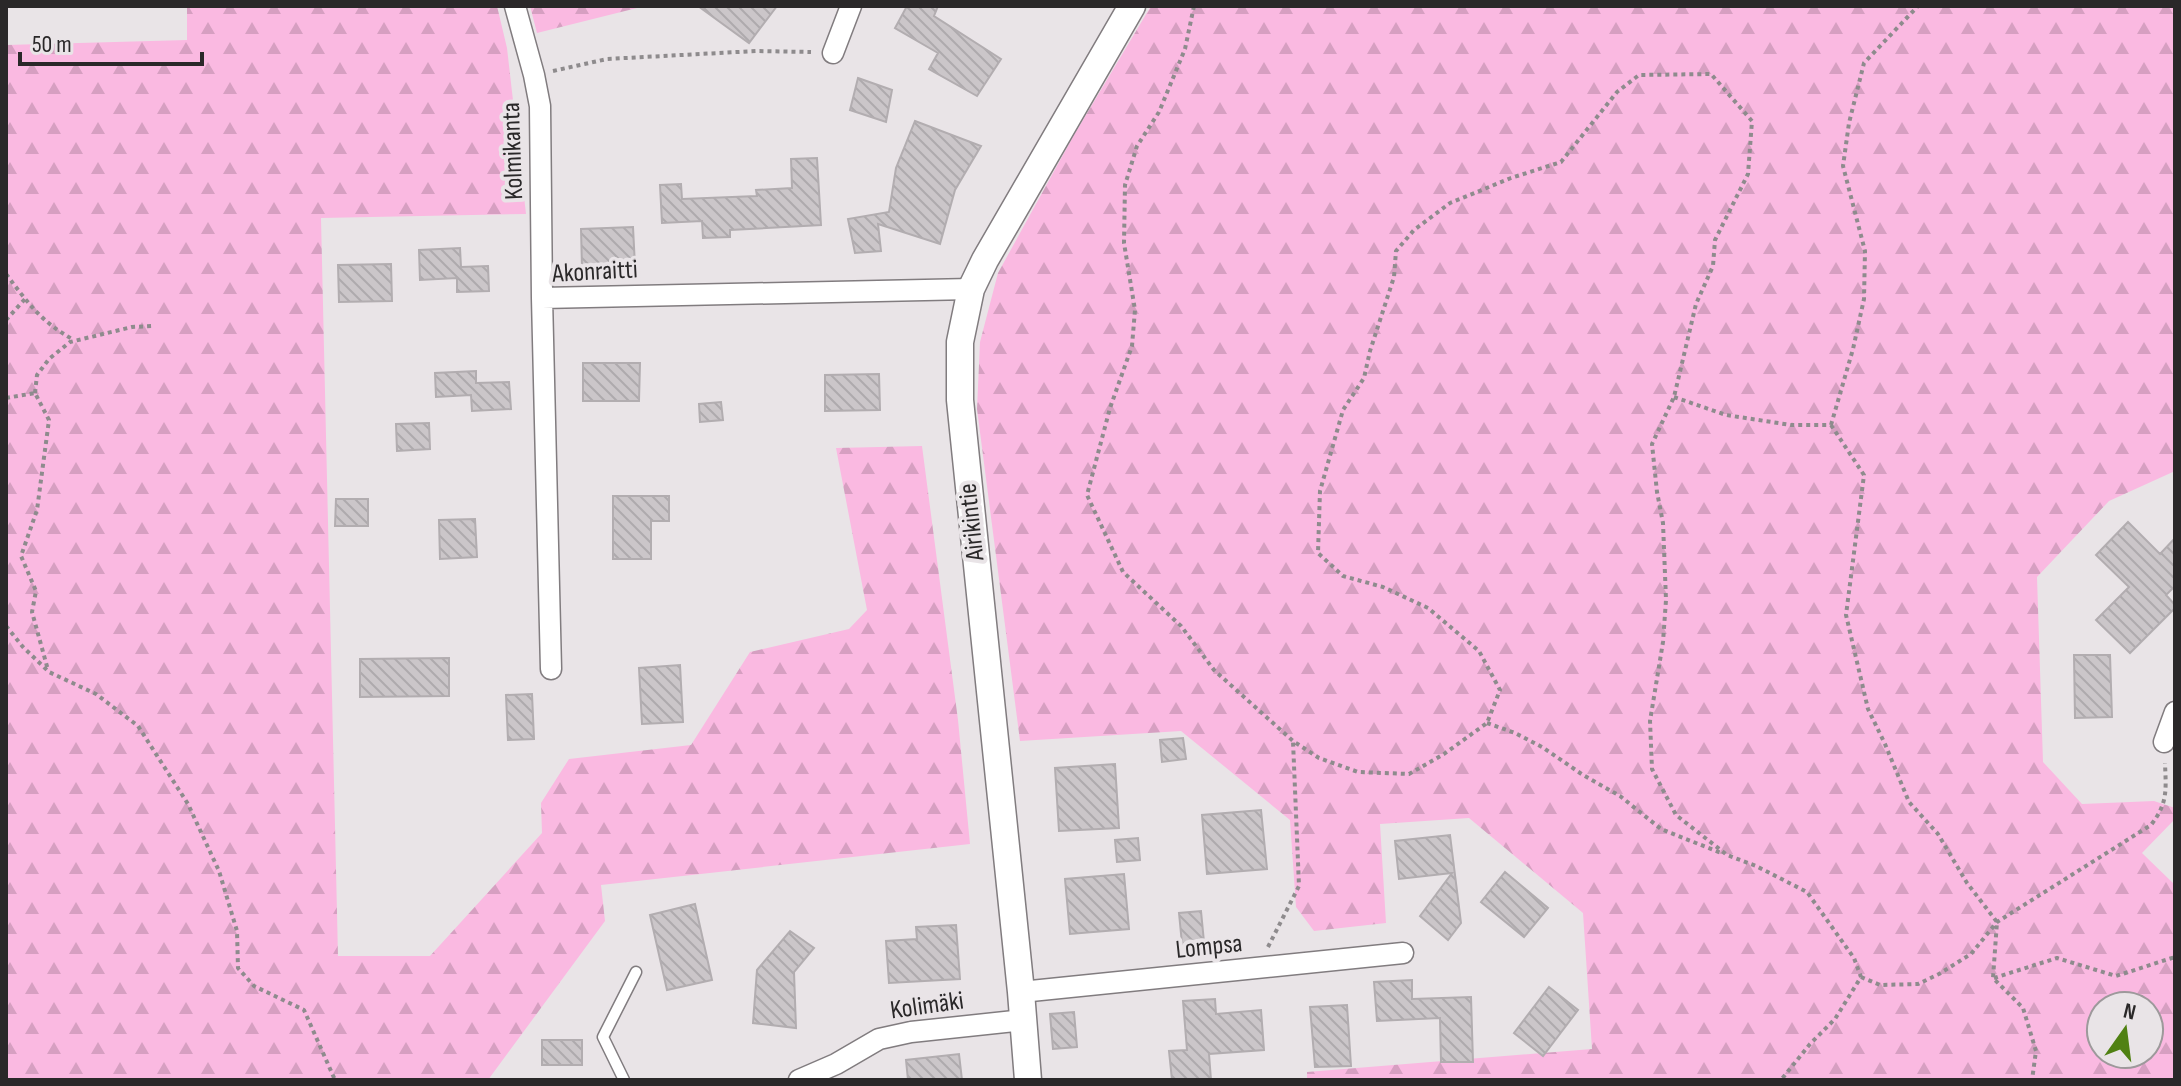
<svg xmlns="http://www.w3.org/2000/svg" width="2181" height="1086" font-family="'Sofia Sans Condensed',sans-serif">
<style>
.forest{fill:url(#forest-firs);fill-rule:evenodd}
.building{fill:url(#building-back-hatch);stroke:#b2adb0;stroke-width:2}
.lines{fill:none;stroke-linecap:round;stroke-linejoin:round}
.service-casing{stroke:#817c7f;stroke-width:13}
.minor-casing{stroke:#817c7f;stroke-width:23}
.tertiary-casing{stroke:#817c7f;stroke-width:29}
.path{stroke:#8e8b8d;stroke-width:4;stroke-dasharray:4 4;stroke-linecap:butt}
.service{stroke:#fff;stroke-width:10}
.minor{stroke:#fff;stroke-width:20}
.tertiary{stroke:#fff;stroke-width:26}
.labels{text-anchor:middle;dominant-baseline:central;stroke-width:8;stroke-linejoin:round;paint-order:stroke}
.street-label{font-size:26px;fill:#2a2829;stroke:#e9e4e7}
</style>
<defs>
<pattern id="forest-firs" width="22" height="20" patternUnits="userSpaceOnUse" patternTransform="scale(2)"><rect width="22" height="20" fill="#fab9e1"/><path d="M5 1l3.5 6h-7zM16 11l3.5 6h-7z" fill="#d69fc1"/></pattern>
<pattern id="building-back-hatch" width="6" height="6" patternUnits="userSpaceOnUse" patternTransform="scale(2)"><rect width="6" height="6" fill="#cbc6c9"/><path d="M-1 5l2 2M0 0l6 6M5-1l2 2" fill="none" stroke="#aeaaad"/></pattern>
</defs>
<rect width="100%" height="100%" fill="#e9e4e7"/>
<path class="forest" d="M187,6h310l10,42 19,166 -205,4 17,738h92l112,-123 -1,-30 28,-44 122,-14 59,-93 99,-23 18,-19 -31,-162 86,-2 36,274 12,124 -369,41 4,36 -117,159h-482v-1035l181,-5z
M530,6h111v1l-104,26z
M1151,6h1024v465l-66,30 -72,76 6,185 39,42 72,-3 21,7v11l-33,34 33,32v195h-868v-8l285,-23 -9,-136 -114,-95 -89,6 6,99 -72,8 -18,-24 -6,-87 -109,-89 -161,10 -43,-332 3,-67 18,-69 76,-138zM2101,1006h48v48h-48z"/>
<path class="building" d="M698,6h79l-28,37z
M907,6h31l-4,10 67,43 -24,37 -48,-27 9,-16 -43,-25z
M858,78l34,12 -6,32 -36,-12z
M915,121l66,25 -26,44 -15,54 -62,-20 3,27 -26,2 -7,-34 41,-7 7,-44z
M817,158l4,67 -91,5v7l-27,1 -1,-17 -40,2 -2,-38 21,-1 1,15 75,-3 -1,-6 36,-2 -1,-29z
M633,227l2,39 -53,2 -1,-39z
M460,248l1,19 27,-1 1,25 -32,1v-14l-37,2 -1,-30z
M391,264l1,37 -53,1 -1,-37z
M583,363h57l-1,38h-56z
M476,371v12l33,-1 2,27 -39,2 -1,-16 -35,2 -1,-24z
M879,374l1,36 -55,1v-36z
M721,402l2,18 -23,2 -1,-18z
M429,423l1,26 -33,2 -1,-27z
M613,496h56v25h-18v38h-38z
M336,499h32v27h-33z
M475,519l2,38 -37,2 -1,-39z
M2128,522l32,32 15,-16v48l-9,9 9,10v3l-45,45 -34,-33 33,-33 -33,-32z
M2074,655h36l2,62 -37,1z
M449,658v38l-89,1v-38z
M680,665l3,57 -41,2 -3,-56z
M532,694l2,45 -26,1 -2,-45z
M1183,738l3,21 -24,3 -2,-22z
M1115,764l4,64 -60,3 -4,-63z
M1261,810l6,59 -60,5 -5,-59z
M1450,835l11,88 -13,17 -28,-24 32,-43 -53,6 -4,-38z
M1138,838l2,22 -23,2 -2,-22z
M1505,872l43,36 -24,29 -43,-35z
M1124,874l5,55 -59,5 -5,-55z
M695,904l17,76 -45,10 -17,-75z
M1201,911l3,31 -22,2 -3,-31z
M956,925l4,54 -71,4 -3,-42 31,-2 -1,-12z
M790,931l24,17 -20,24 2,56 -43,-5 4,-53z
M1412,980v19l59,-2 2,65h-32l-1,-44 -63,3 -3,-39z
M1549,987l29,23 -35,46 -29,-23z
M1215,999l1,15 45,-4 3,40 -55,4 2,26h-39l-3,-29 18,-1 -4,-49z
M1347,1005l4,61 -36,1 -5,-60z
M1074,1012l3,35 -24,2 -3,-35z
M542,1040h40v25h-40z
M959,1054l3,26h-54l-2,-20z"/>
<g class="lines">
<defs>
<path id="service" d="M624,1080l-21,-43 33,-65"/>
<path id="minor" d="M515,6l19,69 6,31 2,192
M833,53l18,-47
M551,669l-9,-371 429,-9
M2164,742l11,-30
M1021,992l382,-39
M799,1080l37,-16 43,-25 32,-7 113,-12"/>
<path id="tertiary" d="M1028,1080l-7,-88 -61,-592v-58l11,-53 14,-29 147,-254"/>
</defs>
<use href="#service" class="service-casing"/>
<use href="#minor" class="minor-casing"/>
<use href="#tertiary" class="tertiary-casing"/>
<path class="path" d="M1194,6l-9,43 -26,63 -22,34 -12,39 -1,58 11,67 -3,36 -22,62 -23,87 36,77 58,54 33,44 79,71 26,17 39,14 51,2 35,-20 43,-31 13,-33 -21,-39 -51,-43 -45,-21 -40,-11 -25,-23 2,-62 23,-81 21,-32 6,-27 24,-74 2,-26 18,-21 36,-27 61,-25 50,-16 56,-70 22,-17 72,-1 41,47 -4,53 -33,66 -2,26 -17,38 -22,93 -22,47 5,48 6,31 3,77 -3,42 -13,79 2,48 24,46 51,40 29,11 51,26 47,66 7,19 -26,42 -25,25 -29,36
M553,71l54,-12 149,-8 55,1
M6,274c22,29 35,48 68,66
M6,320l19,-21
M35,393l2,-18 12,-16 21,-17 62,-15 20,-1
M1674,397l52,18 65,10h40
M6,398l29,-5 14,27 -12,90 -16,46 15,35 -4,21 16,58
M1831,425l33,50 -18,140 22,94 17,35 24,58 29,32 29,49 30,39 -4,56 30,30 13,43 -4,29
M1831,425l22,-76 11,-50 1,-48 -22,-85 6,-43 15,-60 54,-57
M6,626l17,21 26,25 47,22 42,32 50,78 31,67 18,60 1,37 16,18 50,24 31,70
M1487,723l28,10 27,14 41,28 37,21 41,33 60,24
M1268,947l31,-61 -6,-145
M1861,977l19,8 38,-1 21,-10 32,-20 26,-32 154,-97c17,-22 15,-35 14,-62
M1994,978l63,-20 59,18 59,-19"/>
<use href="#service" class="service"/>
<use href="#minor" class="minor"/>
<use href="#tertiary" class="tertiary"/>
</g>
<g class="labels">
<g class="street-label">
<text transform="translate(513 151) rotate(-92)">Kolmikanta</text>
<text transform="translate(595 272) rotate(-3)">Akonraitti</text>
<text transform="translate(972 522) rotate(-96)">Airikintie</text>
<text transform="translate(1209 947) rotate(-6)">Lompsa</text>
<text transform="translate(927 1006) rotate(-8)">Kolimäki</text>
</g>
</g>
<rect width="2181" height="1086" fill="none" stroke="#2a2829" stroke-width="16"/>
<g transform="translate(2125 1030) rotate(14)"><circle r="38" fill="#e9e4e7" stroke="#9d999b" stroke-width="2"/>
<path d="M0-6L14 30L0 20L-14 30Z" fill="#508113"/>
<text y="-12" font-size="22" font-weight="bold" text-anchor="middle" fill="#2a2829">N</text>
</g>
<path d="M20 52v12h182v-12" fill="none" stroke="#2a2829" stroke-width="4"/>
<text x="32" y="52" font-size="24" fill="#2a2829" stroke="#e9e4e7" stroke-width="6" paint-order="stroke">50 m</text>
</svg>
